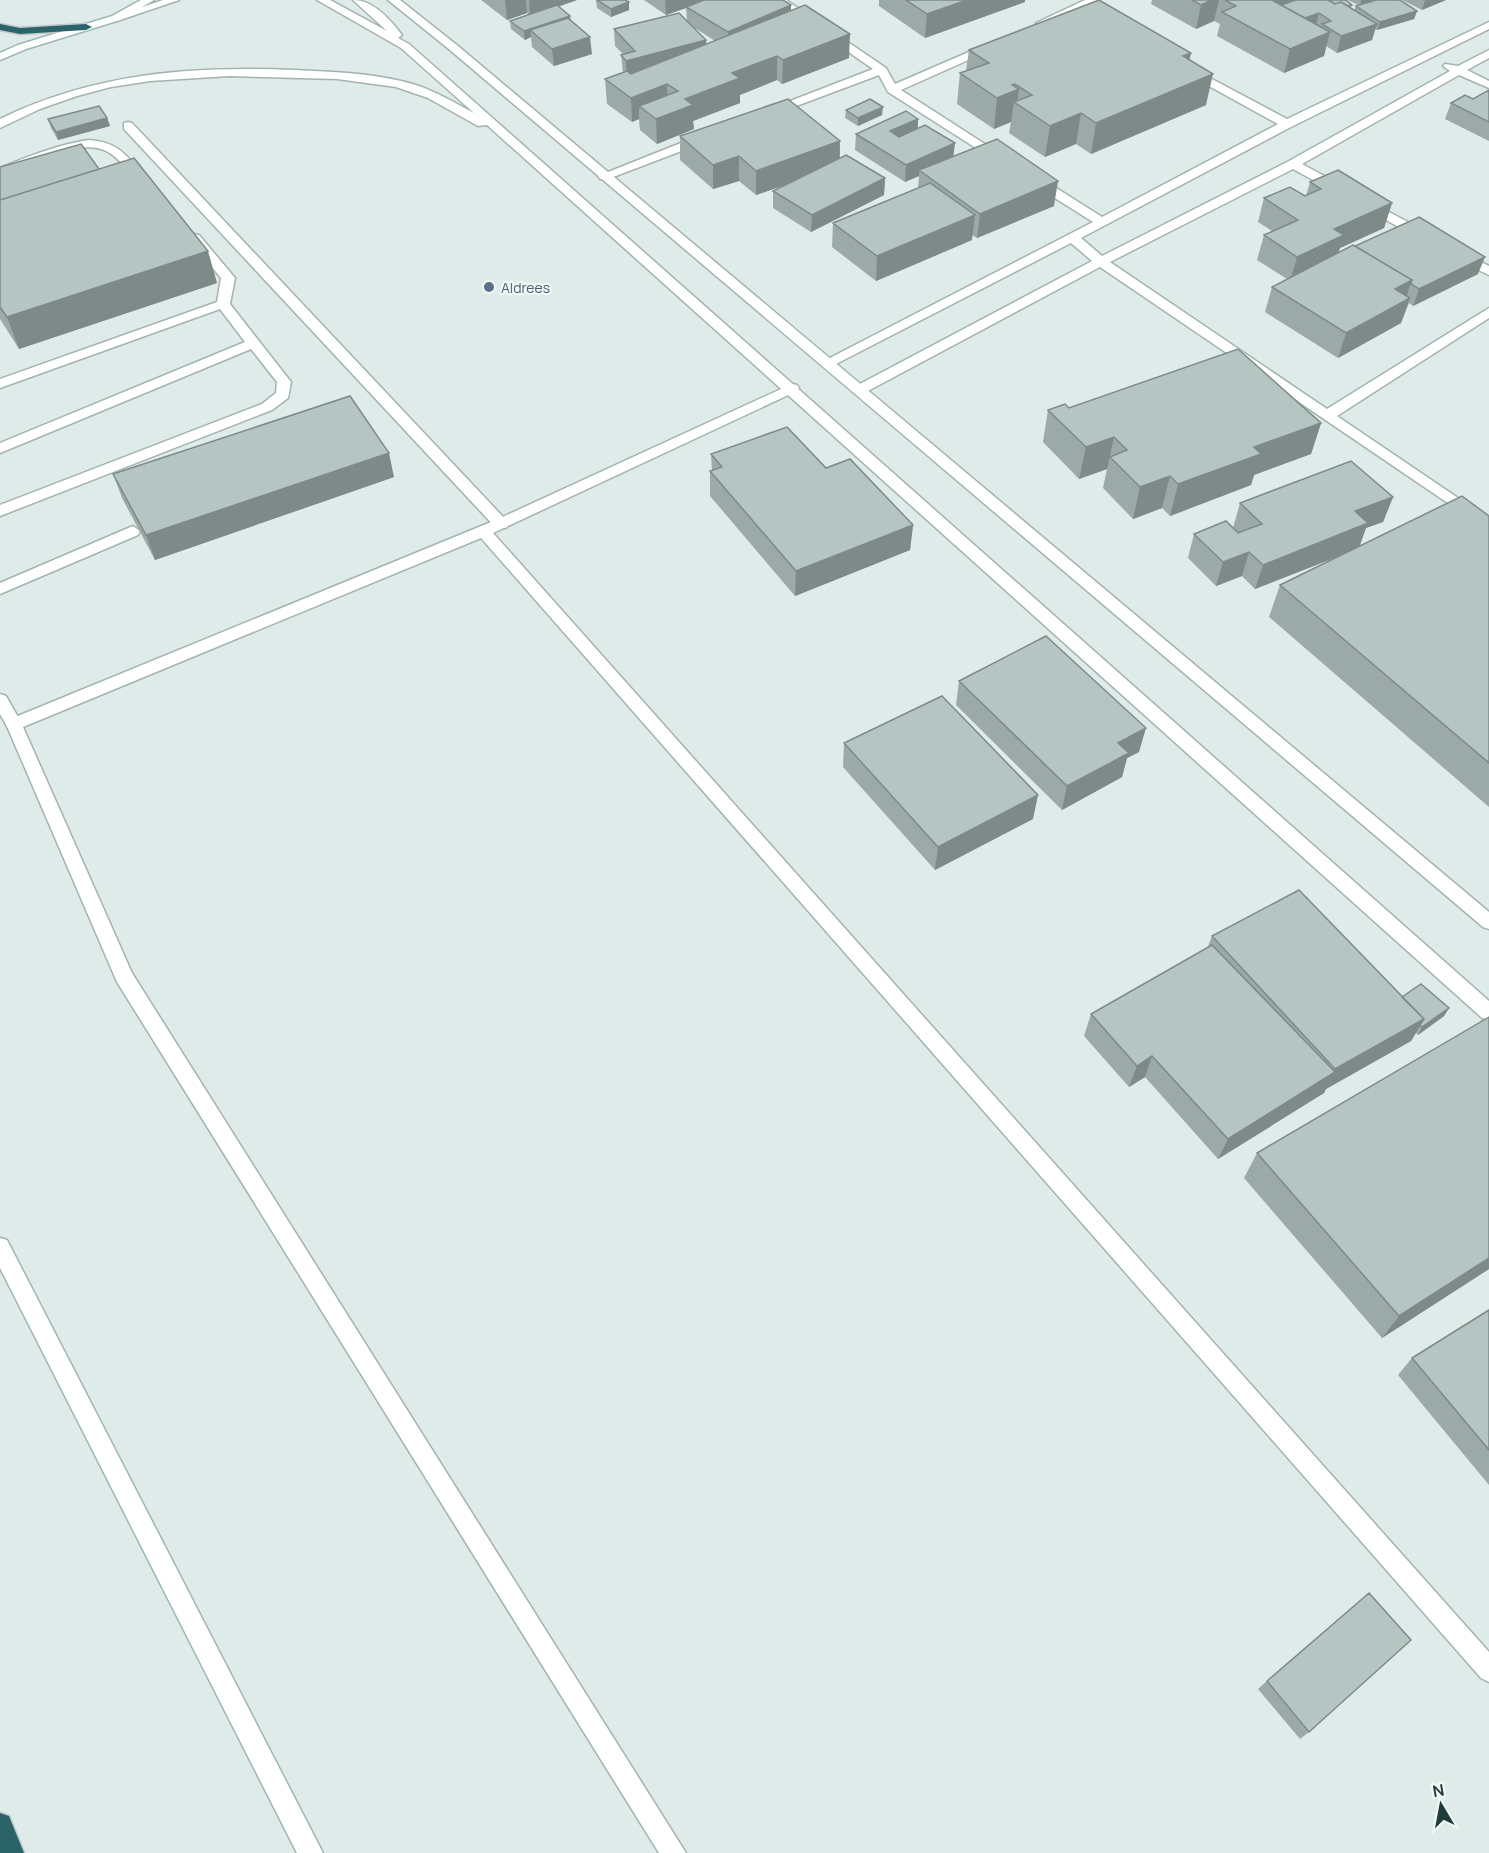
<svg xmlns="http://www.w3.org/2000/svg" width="1489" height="1853" font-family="Manrope,sans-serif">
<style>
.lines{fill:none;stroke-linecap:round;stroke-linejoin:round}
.service-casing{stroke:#a2b3b1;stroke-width:3}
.minor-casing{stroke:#a2b3b1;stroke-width:3}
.tertiary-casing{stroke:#a2b3b1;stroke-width:3}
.secondary-casing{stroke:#9db7b4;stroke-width:3}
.motorway-casing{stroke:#c0c8c8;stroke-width:3}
.service{fill:#fff;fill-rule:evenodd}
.minor{fill:#fff;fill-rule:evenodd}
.tertiary{fill:#fff;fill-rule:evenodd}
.secondary{fill:#fff;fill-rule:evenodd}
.motorway{fill:#2a6468;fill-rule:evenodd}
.wall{fill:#9ba9a7;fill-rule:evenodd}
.shaded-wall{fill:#7e8a88}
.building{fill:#b4c5c2;stroke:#7e8a88;stroke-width:1.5}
.service-dot{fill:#5c6f8a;stroke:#eff7f5;stroke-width:2}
.labels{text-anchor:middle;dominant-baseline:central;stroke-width:4.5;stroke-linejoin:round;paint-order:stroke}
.far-service-label{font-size:14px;fill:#4e5e75;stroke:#eff7f5;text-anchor:start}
</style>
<rect width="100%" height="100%" fill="#dfebe8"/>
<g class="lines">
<defs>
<path id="service" d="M128,122l4,1 374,397 2,4 -2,4h-10l-372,-399v-6z
M88,140c31,2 38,15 57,37l2,3 -2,3h-8c-9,-10 -17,-25 -29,-31 -30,-17 -79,16 -108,24v-8c29,-12 57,-23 88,-28z
M194,234l5,1 36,43 -5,26 61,78 -3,16 -16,12 -272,106v-11l262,-101 14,-11 1,-11 -26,-33 -251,104v-10l245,-101 -25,-33 -220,79v-9l217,-77 4,-24 -33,-40z
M133,526l7,5 -2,4 -138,59v-11z
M0,694l6,2 16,28 -2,4h-12l-8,-14z"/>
<path id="minor" d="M774,0h12l100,68 9,16 90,-39h8v4l-92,41 107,69 -6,4 -4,-1 -110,-70 -9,-17 -104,39h-8v-4l106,-41z
M1085,0h14l-53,25 -4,1 -6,-3z
M1489,22v7l-198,98 -210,111 21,18 187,-95 161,-90 -7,-5 2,-2 13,2 31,-16v8l-22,12 22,11v7l-30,-13 -157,89 41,22 2,3 -2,3h-8l-42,-23 -183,93 217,147 162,-101v10l-152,98 152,103v12l-389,-264 -234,125h-10l-2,-3 2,-3 236,-125 -21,-18 -237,122 -5,1 -7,-4 271,-140 -62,-39 -2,-3 2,-3h8l63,40 176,-93 -91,-50v-4h8l92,49z
M701,135l6,4 -2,3 -97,37h-8l-2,-3z
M1366,200l61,32 2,3 -2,3h-8l-57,-31 -2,-3z
M1460,252l29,14v9l-34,-16 -1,-3z
M792,384l5,1 2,3 -2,3 -304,142 996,1119v30l-8,-4 -1000,-1140 -458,189 109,246 554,880h-27l-542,-871 -111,-258 2,-4 488,-200z"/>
<path id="tertiary" d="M163,0h16l-59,20 -4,1 -6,-3z
M317,0h13l57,31 -34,-31c20,0 37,19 49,35l-4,3 11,6 1080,957v19l-7,-2 -995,-893 -9,1 -50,-28 -32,-11 -59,-8 -108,-3 -79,5 -39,6 -34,9 -37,13 -40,19v-9c95,-46 190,-53 294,-49 41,2 83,3 122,15 21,7 39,18 58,28l-73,-65z
M388,0h12l58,46 1031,866v17l-6,-2 -1033,-877z"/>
<path id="secondary" d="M141,0h13l-34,20 -94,29 -26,11v-7l18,-8 94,-29z
M0,1238l7,2 316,613h-26l-297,-585z"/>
<path id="motorway" d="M0,24l20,4 66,-4 6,3 -6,3 -66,4 -20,-4z
M0,1813l9,3 15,37h-24z"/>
</defs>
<use href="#service" class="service-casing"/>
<use href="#minor" class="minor-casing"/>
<use href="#tertiary" class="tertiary-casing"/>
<use href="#secondary" class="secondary-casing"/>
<use href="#motorway" class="motorway-casing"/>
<use href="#service" class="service"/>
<use href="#minor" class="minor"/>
<use href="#tertiary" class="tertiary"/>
<use href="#secondary" class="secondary"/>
<use href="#motorway" class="motorway"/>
</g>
<path class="wall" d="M481,0h96l-19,7 12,14 22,33 -38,12 -22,-19 -1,-10 -6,3 -14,-11 -1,-8 19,-6 -2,-2 -20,7z
M596,0l33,10 -18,7 -14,-9z
M644,0h139l8,11 58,47 -67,26 -5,-4 -37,15v8l-47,18 1,8 -37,15 -17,-14 -1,-11 -7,3 -25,-18 -2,-25 18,-6 -2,-18h3l-9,-9 -1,-17 73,-9 -1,-12 -20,7zM695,28l20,13 -9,3z
M879,0h146v2l-100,36 -46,-32z
M1152,0h194l6,5 -1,3 3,2 2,-4 2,-1 -10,-5h25l-4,2 48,9 -3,8 -37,11 -2,-1 -3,11 -35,13 -11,-7 -2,10 -40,17 -67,-37 3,-12 -6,-3 -18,8 -45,-25z
M1402,0h44l-24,10z
M969,50l222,3 -2,7 17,45 -115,49 -15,-10 -31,13 -36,-24 2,-11 -17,7 -37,-25 3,-31 6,-2z
M1489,90v51l-44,-22 6,-16 22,-4z
M846,110l36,5 -24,11 -13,-8z
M107,118l3,8 -52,14 -7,-12 -3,-9z
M918,119v9l36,28 100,50 -77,32 -5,-3v5l-96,41 -44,-34 1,-24 85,-35 1,-12 -14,6 -50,-32 1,-16z
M680,136l160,5v17l45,20 -1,17 -73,37 -38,-24v-17l17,-8 -34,12 -17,-14 -26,8 -33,-29z
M0,167l99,2 118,114 -198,66 -19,-30z
M1310,182l82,21 -8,25 -44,20 -2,5 17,-7 123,28 -65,32 -4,-3 -8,20 -63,35 -73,-46 7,-25 15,-8 -30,-19 7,-25 8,-4 -14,-9 6,-24 41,-2h1z
M1069,408l252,15 -10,31 -57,21 -3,10 -81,31 -8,-8 -29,11 -30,-31 4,-19 -28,10 -36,-37 5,-32z
M711,454l115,14 87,57 -3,25 -115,46 -85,-100v-25l2,-1z
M113,474l281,3 -239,83 -33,-62z
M1393,497l-10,25 -17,6 -7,18 130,-30v291l-220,-190 11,-32 65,-31 -90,35 -13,-13 -26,10 -28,-28 6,-24 39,-6 7,-25z
M959,681l180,71 -12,6 -5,19 -60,33 -106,-105z
M844,743l189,76 -98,51 -92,-103z
M1212,936l190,61 47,11 -5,8 -26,19 -2,-2 -5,8 -85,48 -2,4 -106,66 -73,-82 -16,10 -45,-51 7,-22 116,-65z
M1489,1017v252l-107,69 -138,-160 13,-25z
M1489,1310v175l-91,-110 14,-17z
M1267,1681l42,51 -9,7 -42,-50z"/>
<path class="shaded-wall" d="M505,0h21l1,13 -20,7z
M529,0h48l-47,16z
M665,0h44l-43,15z
M967,0h58v2l-100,36 2,-24z
M1212,0h7l-5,21 -18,8 5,-24z
M1268,0h31l-25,11z
M1361,0h12l-13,6z
M1425,0h21l-24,10z
M629,2v8l-18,7v-8z
M791,5v16l-63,27v-16z
M1417,11l-3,8 -37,11 3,-8z
M1319,13l-4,17 -17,-9z
M570,16l1,8 -41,6 1,7 -6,3 -1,-9z
M1377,24l-5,16 -35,13 4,-17z
M1330,32l-6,24 -40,17 6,-24z
M850,34l-1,24 -67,26 1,-24z
M590,37l2,17 -38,12 -2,-17z
M706,40l1,16 -80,21 -1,-16z
M1191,53l-7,31 -1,-28z
M777,56v24l-37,15v8l-47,18 1,8 -37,15 -1,-25 29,-20 47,-26z
M1213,74l-7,31 -115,49 5,-31z
M667,84l1,24 -29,-2v13l-7,3 -1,-24z
M1015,84l-1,8 5,-3 -2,16 -3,-3 -3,20 -17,7 3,-31z
M883,107l-1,8 -24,11v-8z
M1081,113l-5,31 -31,13 5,-31z
M107,118l3,8 -52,14 -2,-8z
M918,119l-1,16 -28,13 1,-17z
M840,141l-1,25 -83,29v-24z
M955,143l-2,17 -34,10v6l-14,6 1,-17z
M739,156v25l-26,8v-24z
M885,178l-1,17 -73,37 1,-17z
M1058,181l-4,25 -77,32 3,-24z
M1392,203l-8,25 -44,20 -4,12 -46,21 7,-24 37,-28z
M975,215l-3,25 -96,41 1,-25z
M208,251l9,32 -198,66 -12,-32z
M1485,257l-7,17 -65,32 6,-17z
M1412,280l-7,21 5,-3 -9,25 -63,35 8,-25 49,-44z
M1321,423l-10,31 -57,21 -3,10 -81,31 8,-32 76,-37z
M1114,437l-7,32 -28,10 7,-32z
M389,453l5,24 -239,83 -9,-25z
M1170,476l-8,32 -29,11 7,-32z
M1393,497l-10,25 -17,6 -7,20 -104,41 8,-24 92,-54z
M913,525l-3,25 -115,46 1,-25z
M1249,552l-7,24 -26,10 7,-24z
M1146,728l-7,24 -12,6 -5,19 -60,33 5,-24 51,-43z
M1038,795l-5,24 -98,51 3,-23z
M1449,1008l-5,8 -26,19 4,-8z
M1424,1019l-13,22 -85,48 -2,4 -106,66 10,-20 104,-65 3,-5z
M1152,1056l-7,21 -16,10 8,-21z
M1489,1258v11l-107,69 17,-22z"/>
<path class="building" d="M597,0h28l4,2 -18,7z
M704,0h79l8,5 -63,27 -42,-25z
M906,0h61l-40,14z
M1099,0l92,53 -8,3 30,18 -117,49 -15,-10 -31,13 -36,-24 18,-7 -17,-11 -3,1 7,4 -22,9 -37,-25 29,-10 -20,-13z
M1192,0h20l-11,5z
M1225,0h47l58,32 -40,17 -68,-37 14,-6z
M1296,0h32l7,4 6,-2 36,22 -36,12 -19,-12 9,-3 -12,-8 -14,5 -24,-13z
M1328,0h18l6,5 -5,1 -6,-4 -6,2z
M1376,0h24l17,11 -37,11 -24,-16z
M557,5l13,11 -46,15 -14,-10z
M805,5l45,29 -67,26 -6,-4 -45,17 8,5 -55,21 8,6 -37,14 -17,-13 39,-15 -11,-7 -36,14 -26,-19 22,-8 4,3z
M679,13l27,27 -80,21 -5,-6 14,-4 -21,-22z
M568,18l22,19 -38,12 -22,-19z
M1489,90v32l-38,-19 14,-8 8,4z
M788,99l52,42 -84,30 -17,-15 -26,9 -33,-29z
M870,99l13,8 -25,11 -12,-8z
M99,106l8,12 -51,14 -8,-13z
M906,111l12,8 -28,12 9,6 26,-12 30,18 -49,22 -50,-31z
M997,139l61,42 -78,33 -61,-44z
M81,144l18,25 -99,31v-33z
M846,155l39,23 -73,37 -39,-24z
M134,158l74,93 -201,66 -7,-10v-107z
M1338,170l54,33 -58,26 10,6 -47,22 -33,-22 34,-15 -34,-22 26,-11 15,9 16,-7 -11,-7z
M930,183l45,32 -98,41 -44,-33z
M1419,217l66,40 -66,32 -8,-5 1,-4 -57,-34z
M1353,245l59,35 -17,9 15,9 -64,35 -74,-46z
M1238,349l83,74 -67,24 7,7 -83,30 -8,-8 -30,11 -30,-30 17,-7 -13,-13 -28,10 -38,-37 17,-6 4,4z
M350,396l39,57 -243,82 -33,-61z
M787,427l39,41 24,-9 63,66 -117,46 -86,-100 12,-4 -11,-13z
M1351,461l42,36 -38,14 13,12 -105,42 -14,-13 -26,10 -29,-28 32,-13 12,12 24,-9 -22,-21z
M1462,496l27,20v247l-209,-178z
M1046,636l100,92 -28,15 11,10 -62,33 -108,-105z
M942,696l96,99 -100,52 -94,-104z
M1299,890l125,129 -89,50 -123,-133z
M1212,945l123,127 -107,67 -76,-83 -15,10 -46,-52z
M1421,984l28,24 -27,19 -2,-2 4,-6 -22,-22z
M1489,1017v241l-90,58 -142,-163z
M1489,1310v140l-77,-92z
M1369,1593l42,47 -102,92 -42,-51z"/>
<circle class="service-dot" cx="489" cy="287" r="6"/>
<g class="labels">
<g class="far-service-label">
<text x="501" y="287">Aldrees</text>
</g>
</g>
<g transform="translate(1441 1805) rotate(350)" stroke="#eff7f5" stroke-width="4.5" paint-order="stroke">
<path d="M0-4.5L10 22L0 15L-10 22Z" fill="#1f3b3b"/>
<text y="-9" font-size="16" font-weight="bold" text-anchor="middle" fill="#1f3b3b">N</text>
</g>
</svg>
